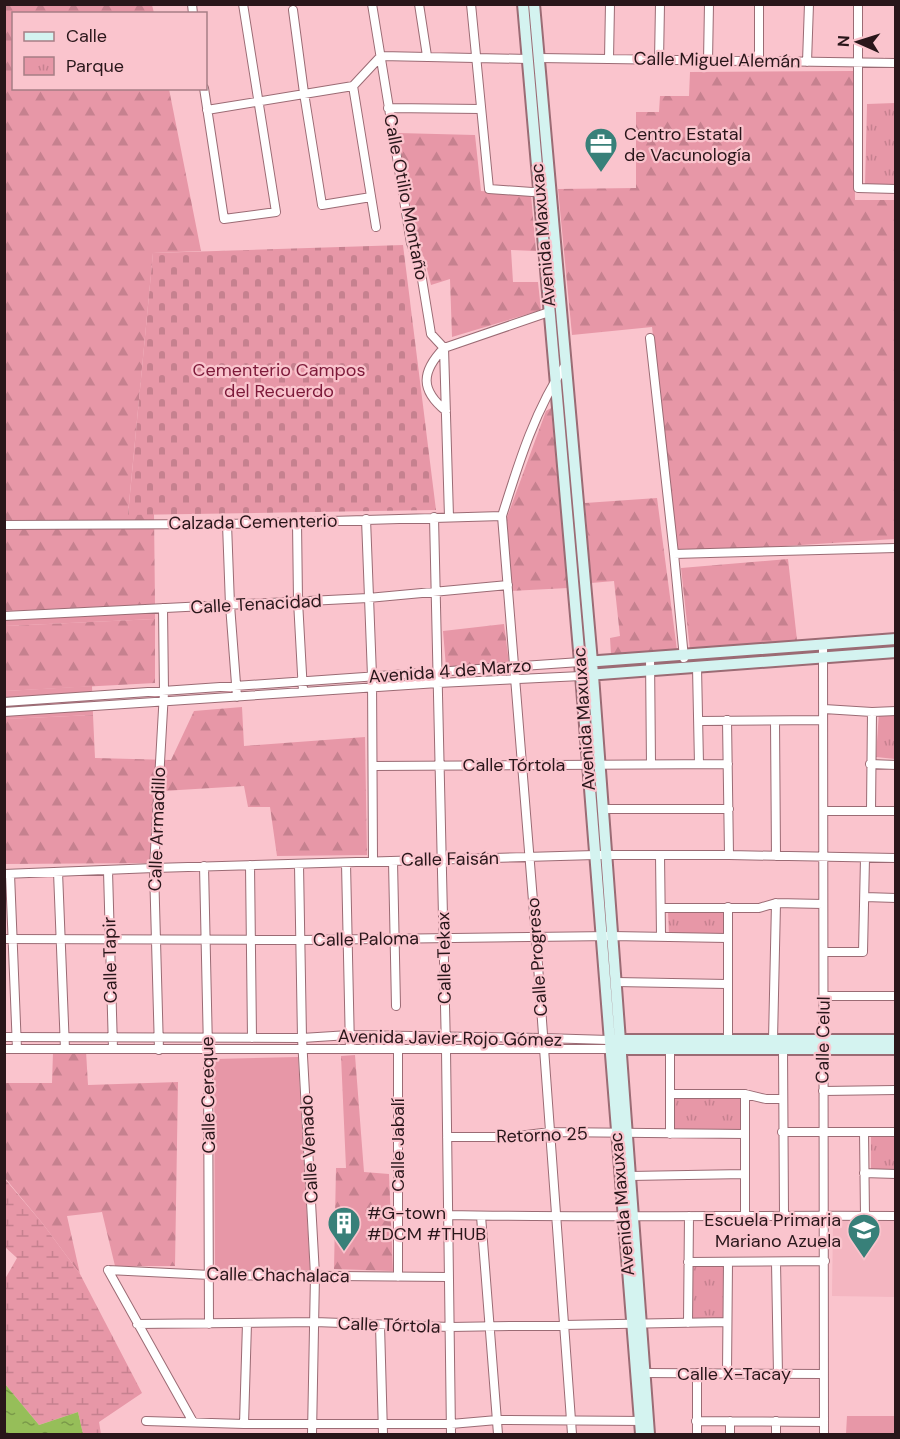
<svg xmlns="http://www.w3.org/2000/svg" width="900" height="1439" font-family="'DM Sans',sans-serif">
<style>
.built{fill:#f4b6c1}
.grass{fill:#e797a7}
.forest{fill:url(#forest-firs)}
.wetland{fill:url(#wetland-marsh)}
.cemetery{fill:url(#cemetery-stones)}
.park{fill:url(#park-tufts)}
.water{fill:url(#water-ripples)}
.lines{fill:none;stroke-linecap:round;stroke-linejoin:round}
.street-casing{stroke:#9b6b74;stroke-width:10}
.secondary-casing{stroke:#9b6b74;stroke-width:14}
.street{stroke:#fff;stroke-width:8}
.secondary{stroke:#d4f3f0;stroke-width:10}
.labels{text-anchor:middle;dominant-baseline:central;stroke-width:4.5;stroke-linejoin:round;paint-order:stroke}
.street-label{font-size:18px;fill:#29161a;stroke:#fac4cd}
.poi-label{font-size:18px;fill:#29161a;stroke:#fac4cd;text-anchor:start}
.park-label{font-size:18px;fill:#7d1a3a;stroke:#fac4cd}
</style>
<defs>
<pattern id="forest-firs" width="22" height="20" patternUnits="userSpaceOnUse" patternTransform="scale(1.5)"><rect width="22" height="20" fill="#e797a7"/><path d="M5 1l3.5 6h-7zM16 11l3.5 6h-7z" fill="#c6818f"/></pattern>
<pattern id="wetland-marsh" width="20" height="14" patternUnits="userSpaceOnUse" patternTransform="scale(1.5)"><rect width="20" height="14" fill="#e797a7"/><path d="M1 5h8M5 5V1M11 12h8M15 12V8" fill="none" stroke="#c6818f"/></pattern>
<pattern id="cemetery-stones" width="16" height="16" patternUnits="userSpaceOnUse" patternTransform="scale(1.5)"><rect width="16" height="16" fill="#e797a7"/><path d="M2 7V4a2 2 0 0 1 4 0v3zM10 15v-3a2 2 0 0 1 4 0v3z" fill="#c6818f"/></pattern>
<pattern id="park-tufts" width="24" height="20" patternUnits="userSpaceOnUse" patternTransform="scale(1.5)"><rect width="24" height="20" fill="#e797a7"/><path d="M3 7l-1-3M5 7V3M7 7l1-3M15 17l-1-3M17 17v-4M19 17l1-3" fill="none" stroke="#c6818f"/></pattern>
<pattern id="water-ripples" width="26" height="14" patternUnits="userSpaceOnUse" patternTransform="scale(1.5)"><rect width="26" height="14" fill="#96be59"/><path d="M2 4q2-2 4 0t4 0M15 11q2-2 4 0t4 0" fill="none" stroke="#7a9949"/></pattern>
</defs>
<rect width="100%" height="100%" fill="#fac4cd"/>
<path class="built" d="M833,1220l62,1v76l-63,-1z"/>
<path class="grass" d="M155,604v15l-150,7 -1,-15z
M92,686l1,29 -88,4v-28z
M298,1057l12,213h-95l-1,-211z
M847,1416h48v18h-49z"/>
<path class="forest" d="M4,5h148l2,8 -140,1v74l155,1 32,162 -48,2 -25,261h26l1,90 -150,7z
M854,71l1,129h40v339l-217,14 -26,-226 -80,8 -14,-146 78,-1v-76h23l1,-16h29l1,-24z
M398,133l77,2 6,56 50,4 5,56 -25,-1 2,32h25l3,28 -89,27 -2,-58 -19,6 -7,-28 -6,-6z
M551,408l17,180 -58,3 -5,-57 1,-14 40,-109z
M657,498l20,152 -66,4 -1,-16 10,-2 -6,-55 -23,2 -6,-80z
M788,559l9,81 -107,10 -9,-82z
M155,619v64l-150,8v-65z
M504,624l5,39 -63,4 -3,-36z
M242,707l2,39 121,-9 2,118 -90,1 -7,-49h-22l-4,-21 -81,5 -9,72 -149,1 -1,-145 89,-4 2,43 76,2 23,-49z
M86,1051l2,34 90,-3 -3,184h-60l-13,-54 -35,4 13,58 -37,-50 -38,-46 -1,-95h48l1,-31z
M355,1055l9,117 25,2 4,97 -59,-2 2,-101h10l-5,-112z"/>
<path class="wetland" d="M4,1178l39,46 37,50 62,119 -43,29 2,12h-18l-5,-22 -39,13 -34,-41v-105l12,-21 -12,-11z"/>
<path class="cemetery" d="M403,245l33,265 -308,5 25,-262z"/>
<path class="park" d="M895,103v84l-30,-1 2,-82z
M879,712l16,1v46l-19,-2z
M727,910l-1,25h-57l-1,-23z
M672,1099h70l-1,33 -69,-2z
M871,1136h24v35l-24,-1z
M691,1265h33l1,53 -35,2z"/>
<path class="water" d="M5,1384l34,41 39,-13 5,22h-78z"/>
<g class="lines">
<defs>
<path id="street" d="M192,4l1,10
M372,4l39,239 9,24 11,67 13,14
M419,4l8,52
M471,4l18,185 43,3 12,-1
M858,4v184l38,1
M293,10l11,83 18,112 49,-8
M539,58l357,5
M609,59l1,-55
M659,61l1,-57
M708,61l1,-57
M759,61v-57
M807,62l2,-58
M353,86l23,141
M204,88l20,131 52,-7 -33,-208
M388,108l93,1
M207,110l146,-24 28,-30 147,3
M650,338l24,216 10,104
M444,348l5,169
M566,364c-31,45 -48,101 -64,152l34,422 36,496
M446,411c-26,-21 -25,-39 -2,-63l105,-36
M434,517l12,533 5,384
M366,519l6,157 1,185
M297,522l1,79 5,91
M227,524l3,81 7,92
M4,525l223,-1 275,-8
M674,554l222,-6
M4,616l364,-18 140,-13
M823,645l1,789
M650,657l1,107
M697,667l2,97
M4,702l576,-40
M824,709l48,3 24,-1
M4,712l434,-29 143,-7
M727,720l2,135
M699,721l124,-1
M775,721l1,135
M870,764l26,1
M373,766l355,-2
M603,809h126
M824,811h72
M871,811l1,-99
M660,855l1,81
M393,861l3,145
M346,863l4,186
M250,865l2,173
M299,865l3,173 13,237 -3,159
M204,866l4,184 1,274
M108,871l5,178
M58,872l7,177
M4,874l150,-6 441,-13h134l167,3
M10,874l7,175
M865,897l31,1
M728,907v138
M661,908h98l17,-5 47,1
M4,939l297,1 311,-4 115,2
M824,952h39l2,-94
M616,982l111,2
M824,996h72
M4,1037l298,1 47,-3 194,3 66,2
M398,1037v240
M773,1040l3,-137
M4,1049h606
M783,1049l1,166
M159,1050l-5,-182 10,-176 -1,-84
M823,1091l73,-1
M670,1094h75l21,5h17
M745,1094v121
M782,1132h114
M864,1132l1,84
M670,1134v-85
M447,1137h64l39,-5 195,2
M864,1173l32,1
M630,1176l115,-2
M448,1215c149,3 298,0 448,1
M481,1216l17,218
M688,1262l137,-1
M776,1262l2,112
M108,1270l102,5 238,2
M108,1270l85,152
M688,1323l1,-107
M137,1324l178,-2 135,5 277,-5
M380,1325l3,109
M645,1373l179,1
M727,1373l1,-111
M146,1421l98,3h207l46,-4 148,1
M696,1421l128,1
M730,1421v13
M776,1421v13
M244,1424l3,-101
M697,1434v-61"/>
<path id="secondary" d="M523,4l57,658 61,772
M534,4l58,658 57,772
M585,662l311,-23
M587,675l309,-23
M614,1040h282
M616,1049h280"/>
</defs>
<use href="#street" class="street-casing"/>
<use href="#secondary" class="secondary-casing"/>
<use href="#street" class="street"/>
<use href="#secondary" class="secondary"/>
</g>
<defs>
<symbol id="office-pin" viewBox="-11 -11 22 30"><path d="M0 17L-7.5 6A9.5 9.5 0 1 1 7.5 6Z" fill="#388079" stroke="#fac4cd"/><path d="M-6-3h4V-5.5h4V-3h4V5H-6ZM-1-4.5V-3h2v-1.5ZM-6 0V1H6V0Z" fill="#fff"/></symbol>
<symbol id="building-pin" viewBox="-11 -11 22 30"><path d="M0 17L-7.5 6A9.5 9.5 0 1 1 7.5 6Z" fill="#388079" stroke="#fac4cd"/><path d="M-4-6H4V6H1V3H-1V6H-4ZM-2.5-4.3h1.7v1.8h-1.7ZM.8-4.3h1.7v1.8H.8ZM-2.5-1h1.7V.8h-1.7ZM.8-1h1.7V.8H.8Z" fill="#fff"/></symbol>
<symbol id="school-pin" viewBox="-11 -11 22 30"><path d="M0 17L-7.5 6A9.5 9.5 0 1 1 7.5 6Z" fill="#388079" stroke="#fac4cd"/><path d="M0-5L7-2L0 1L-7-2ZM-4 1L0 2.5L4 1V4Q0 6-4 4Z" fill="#fff"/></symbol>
</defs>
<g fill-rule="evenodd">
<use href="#office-pin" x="582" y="125" width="38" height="52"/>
<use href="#building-pin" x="325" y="1204" width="38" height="52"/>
<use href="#school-pin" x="845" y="1211" width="38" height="52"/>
</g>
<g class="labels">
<g class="street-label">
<text transform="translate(717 60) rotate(1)">Calle Miguel Alemán</text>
<text transform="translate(406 197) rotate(79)">Calle Otilio Montaño</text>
<text transform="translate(543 235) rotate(-95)">Avenida Maxuxac</text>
<text transform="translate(253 522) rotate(-1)">Calzada Cementerio</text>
<text transform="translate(256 604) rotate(-3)">Calle Tenacidad</text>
<text transform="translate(450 671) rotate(-4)">Avenida 4 de Marzo</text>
<text transform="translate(584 719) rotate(-94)">Avenida Maxuxac</text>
<text x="514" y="765">Calle Tórtola</text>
<text transform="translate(157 829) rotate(-88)">Calle Armadillo</text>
<text transform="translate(450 859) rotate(-1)">Calle Faisán</text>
<text transform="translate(366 939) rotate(-1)">Calle Paloma</text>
<text transform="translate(537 957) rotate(-94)">Calle Progreso</text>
<text transform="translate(444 958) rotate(-91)">Calle Tekax</text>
<text transform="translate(110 960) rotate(-91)">Calle Tapir</text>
<text transform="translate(450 1038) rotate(1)">Avenida Javier Rojo Gómez</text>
<text transform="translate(823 1040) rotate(-89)">Calle Celul</text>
<text transform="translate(208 1095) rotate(-91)">Calle Cereque</text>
<text transform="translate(542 1135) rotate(-2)">Retorno 25</text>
<text transform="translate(398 1145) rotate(-90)">Calle Jabalí</text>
<text transform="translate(309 1149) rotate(-93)">Calle Venado</text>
<text transform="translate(622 1204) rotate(-95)">Avenida Maxuxac</text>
<text transform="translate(278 1275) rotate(1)">Calle Chachalaca</text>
<text transform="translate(389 1325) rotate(2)">Calle Tórtola</text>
<text x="734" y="1374">Calle X-Tacay</text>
</g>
<g class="poi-label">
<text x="624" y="134">Centro Estatal<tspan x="624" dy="21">de Vacunología</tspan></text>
<text x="367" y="1213">#G-town<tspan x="367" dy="21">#DCM #THUB</tspan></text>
<text x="841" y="1220" text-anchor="end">Escuela Primaria<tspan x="841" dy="21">Mariano Azuela</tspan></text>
</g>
<g class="park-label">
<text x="279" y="370">Cementerio Campos<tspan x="279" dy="21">del Recuerdo</tspan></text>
</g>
</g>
<rect width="900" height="1439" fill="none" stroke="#29161a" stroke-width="12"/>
<rect x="12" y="12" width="195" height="78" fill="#fac4cd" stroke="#a67e85" stroke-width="1.5"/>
<rect x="24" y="32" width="30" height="9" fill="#d4f3f0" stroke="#a67e85" stroke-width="1.5"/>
<text x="66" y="42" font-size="18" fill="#29161a">Calle</text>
<rect x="24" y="57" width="30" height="18" fill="url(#park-tufts)" stroke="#a67e85" stroke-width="1.5"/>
<text x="66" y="72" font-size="18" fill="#29161a">Parque</text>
<g transform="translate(858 42) rotate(273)" stroke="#fac4cd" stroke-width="4.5" paint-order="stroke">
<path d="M0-4.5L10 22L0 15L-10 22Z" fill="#29161a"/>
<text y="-9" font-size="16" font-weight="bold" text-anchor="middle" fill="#29161a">N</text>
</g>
</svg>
